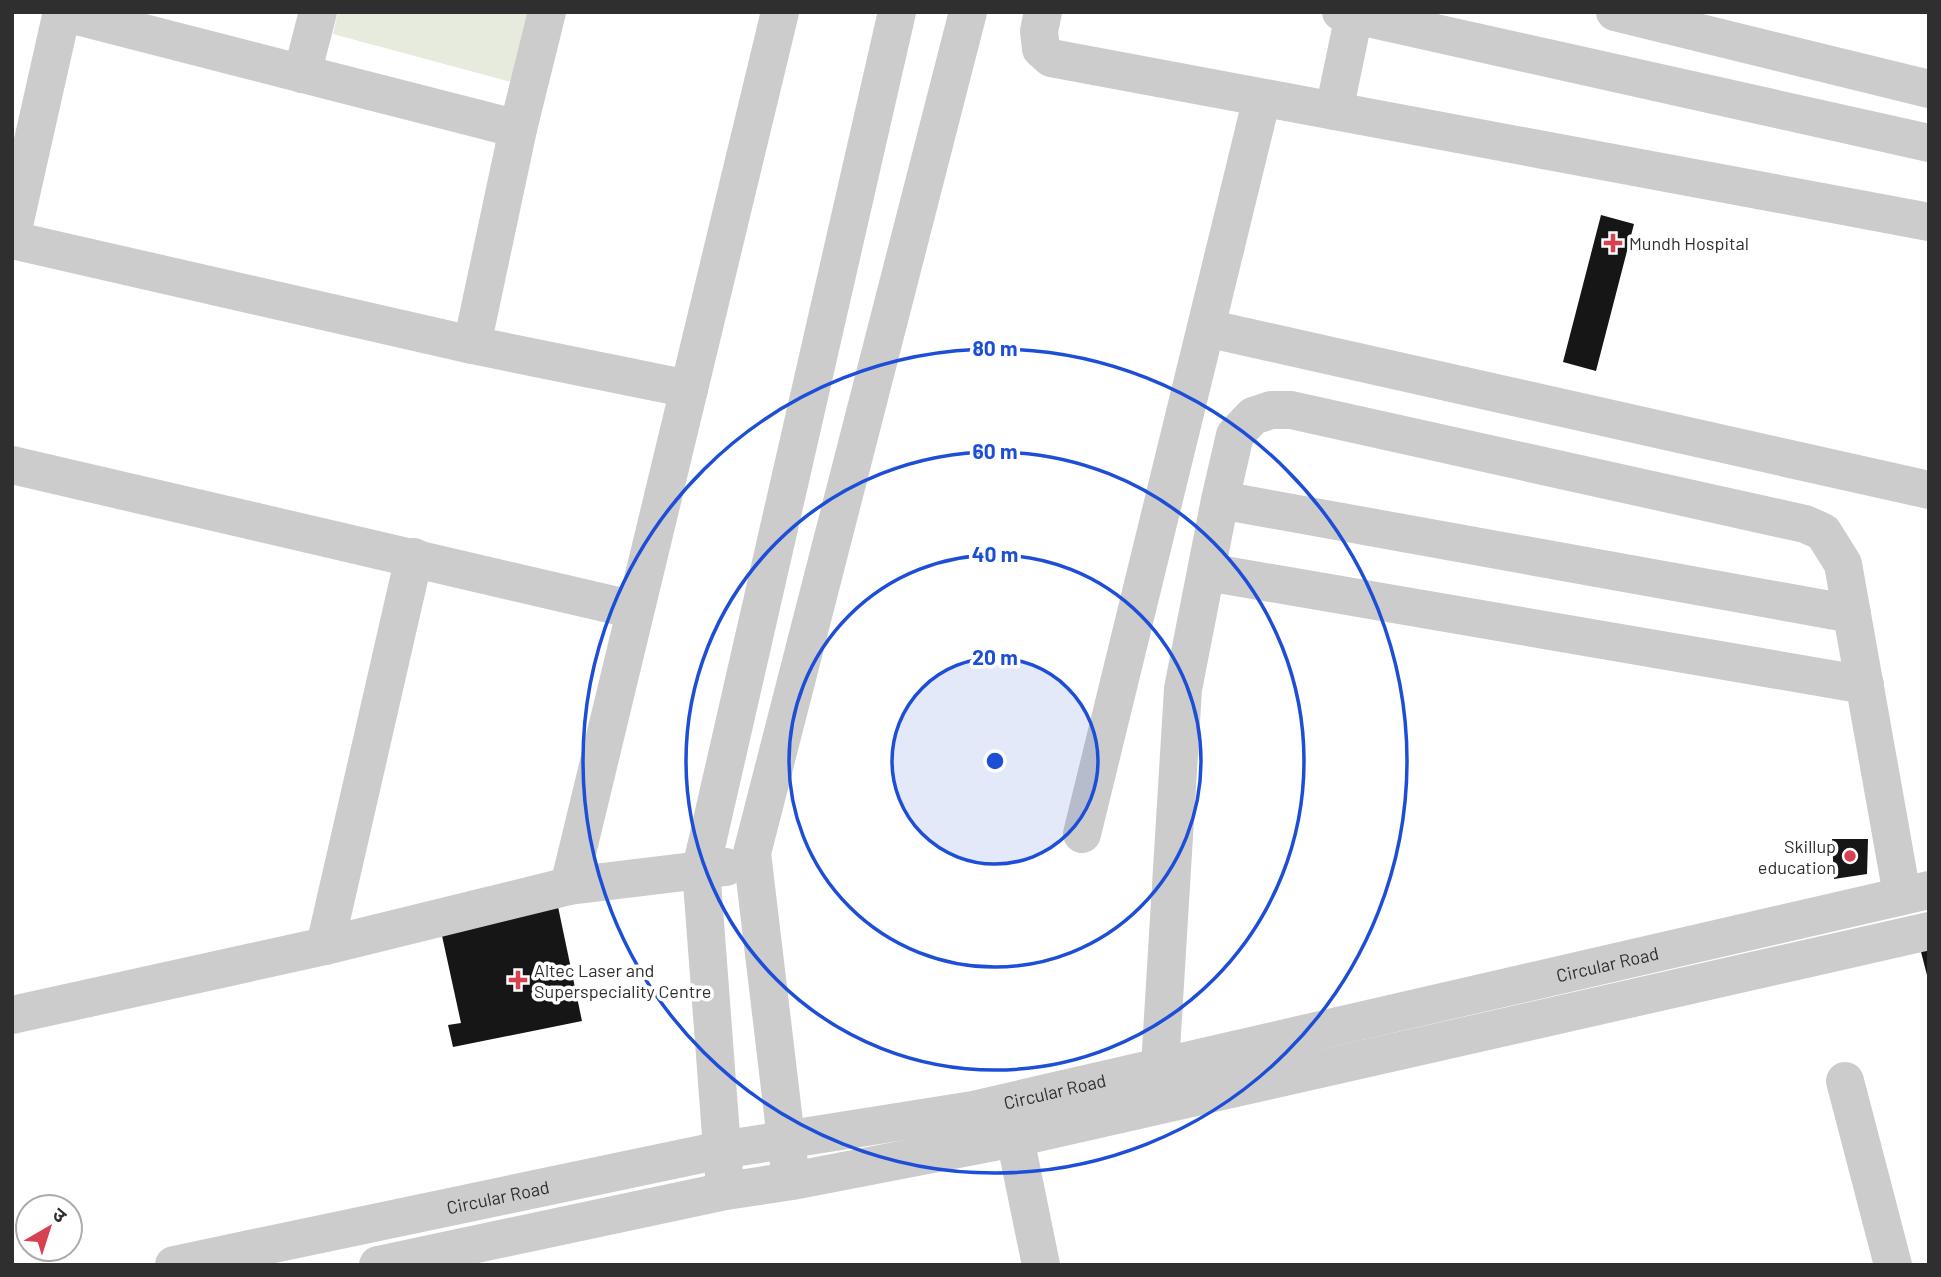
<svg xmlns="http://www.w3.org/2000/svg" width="1941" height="1277" font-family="Barlow,'Noto Sans Devanagari',sans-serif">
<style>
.green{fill:#e6ebde}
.building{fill:#161616}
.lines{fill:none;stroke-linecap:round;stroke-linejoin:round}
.minor{stroke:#ccc;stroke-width:38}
.ring{fill:none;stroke:#1d4ed8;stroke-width:3.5}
.poi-dot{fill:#d74150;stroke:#fff;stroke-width:2.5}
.labels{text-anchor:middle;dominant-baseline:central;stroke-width:7;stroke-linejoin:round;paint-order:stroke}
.poi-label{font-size:18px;fill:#2f2f2f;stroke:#fff;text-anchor:start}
.street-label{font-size:18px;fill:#2f2f2f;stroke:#fff}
.centre{fill:#1d4ed8;stroke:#fff;stroke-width:3.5}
.ring-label{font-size:21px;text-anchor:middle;font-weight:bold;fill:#1d4ed8;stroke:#fff;stroke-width:7;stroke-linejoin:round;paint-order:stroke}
</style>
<rect width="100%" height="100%" fill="#fff"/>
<path class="green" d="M338,12h195l-18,71 -182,-49z"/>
<path class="building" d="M1601,215l33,9 -38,147 -33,-9z
M1832,839h36l-1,35 -33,5z
M556,897l26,124 -129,26 -5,-22 13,-2 -22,-101z
M1929,946v33h-1l-8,-31z"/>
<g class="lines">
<g class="minor">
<path d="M62,12l456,117"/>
<path d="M1043,12l-4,19 2,18 10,9 878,164"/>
<path d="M1341,12l588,131"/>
<path d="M1615,12l314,77"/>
<path d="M302,74l16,-62"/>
<path d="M1334,111l20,-96"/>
<path d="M12,234l50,-222"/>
<path d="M12,240l460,105 217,44 -120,497"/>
<path d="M1206,328l723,162"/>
<path d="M472,345l46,-216 29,-117"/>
<path d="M689,389l91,-377"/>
<path d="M12,465l623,145"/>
<path d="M1220,500l632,114"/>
<path d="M1207,572l658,113"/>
<path d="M1082,834l180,-736"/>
<path d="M325,946l89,-389"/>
<path d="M12,1015l313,-69 244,-60 157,-19"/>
<path d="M1160,1066l23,-377 37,-189 15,-65 18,-19 18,-6h20l514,114 18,8 20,32 59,331"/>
<path d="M1845,1081l48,184"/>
<path d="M1015,1138l26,127"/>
<path d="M789,1164l-37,-311 216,-841"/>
<path d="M724,1175l-23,-306 196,-857"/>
<path id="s1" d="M174,1265l547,-115 252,-40 956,-220"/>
<path d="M378,1265l348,-74 66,-10 223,-43 914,-207"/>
</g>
</g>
<circle cx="995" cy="761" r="103" fill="#1d4ed8" fill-opacity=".12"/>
<g class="ring">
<circle cx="995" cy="761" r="103"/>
<circle cx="995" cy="761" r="206"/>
<circle cx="995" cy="761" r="309"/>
<circle cx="995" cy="761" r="412"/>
</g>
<g class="poi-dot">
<path d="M1609.5 232.5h7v7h7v7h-7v7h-7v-7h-7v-7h7z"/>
<circle cx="1850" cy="856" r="7"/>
<path d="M514.5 969.5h7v7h7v7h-7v7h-7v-7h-7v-7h7z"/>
</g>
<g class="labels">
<g class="poi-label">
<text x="1629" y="243">Mundh Hospital</text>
<text x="1836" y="846" text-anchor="end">Skillup<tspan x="1836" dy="21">education</tspan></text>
<text x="534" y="970">Altec Laser and<tspan x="534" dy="21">Superspeciality Centre</tspan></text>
</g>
<g class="street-label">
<text stroke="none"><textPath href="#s1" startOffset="1465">Circular Road</textPath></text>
<text stroke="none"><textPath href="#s1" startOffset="898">Circular Road</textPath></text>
<text stroke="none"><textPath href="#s1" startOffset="331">Circular Road</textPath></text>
</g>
</g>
<circle cx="995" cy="761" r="10" class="centre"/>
<g class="ring-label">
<text x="995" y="356">80 m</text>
<text x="995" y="459">60 m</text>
<text x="995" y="562">40 m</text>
<text x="995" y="665">20 m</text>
</g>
<rect width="1941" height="1277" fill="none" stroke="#2f2f2f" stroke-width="28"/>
<g transform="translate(49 1228) rotate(39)"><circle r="33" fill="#ffffff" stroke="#acacac" stroke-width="2"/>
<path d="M0-5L12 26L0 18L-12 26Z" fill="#d74150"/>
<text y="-10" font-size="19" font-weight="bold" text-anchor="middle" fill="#2f2f2f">उ</text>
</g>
</svg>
